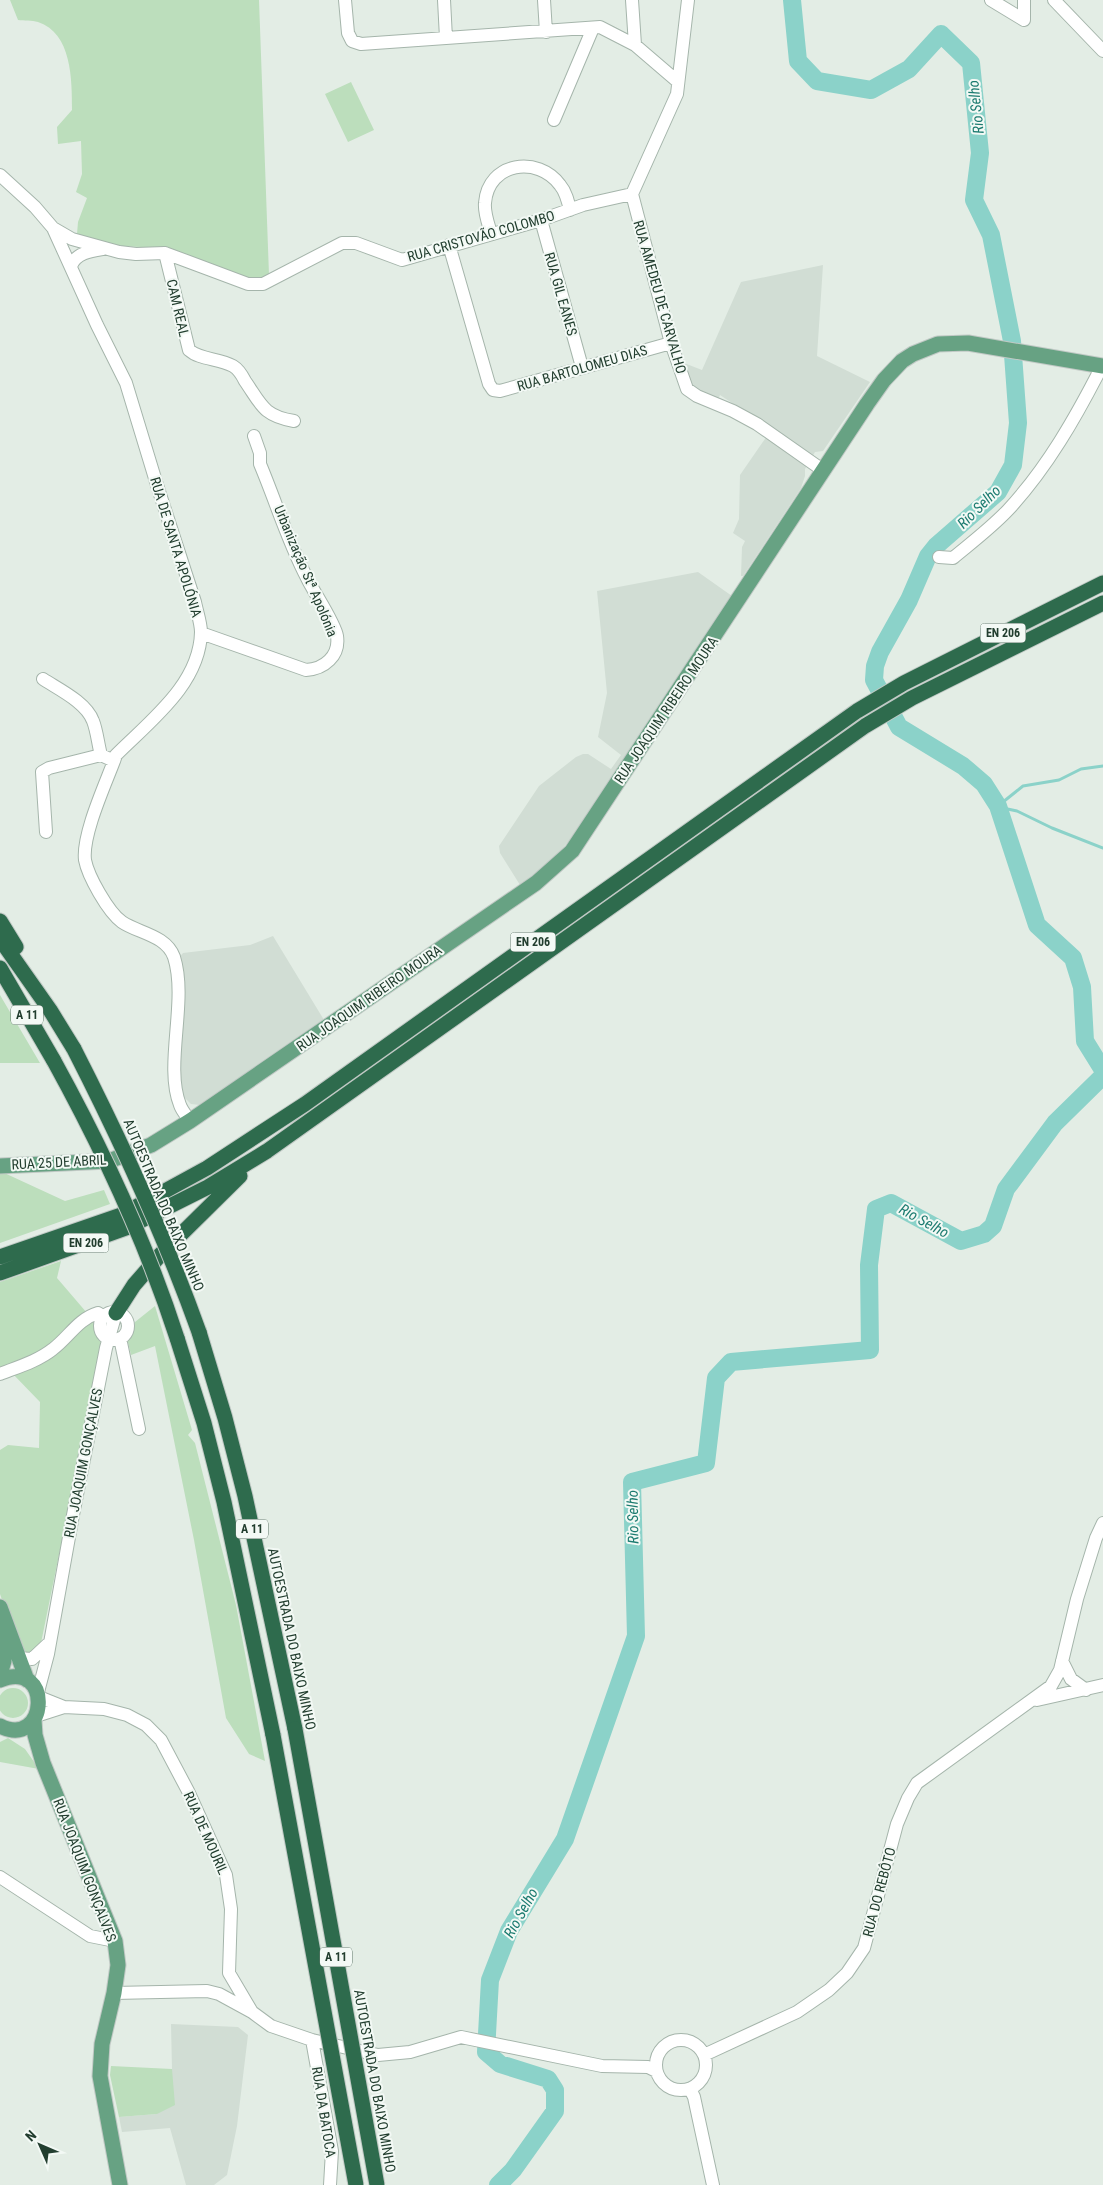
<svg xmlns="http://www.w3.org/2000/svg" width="1103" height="2185" font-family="'Roboto Condensed',sans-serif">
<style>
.built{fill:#d1ddd4}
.green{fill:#bcdebc}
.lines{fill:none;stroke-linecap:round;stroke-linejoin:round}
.stream{stroke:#8bd2c9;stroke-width:3}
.river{stroke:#8bd2c9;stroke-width:18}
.minor-casing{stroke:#a5b5ab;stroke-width:14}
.major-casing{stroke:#c1c9c5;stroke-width:17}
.highway-casing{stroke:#c1c9c5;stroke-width:17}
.minor{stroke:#fff;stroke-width:12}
.major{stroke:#67a283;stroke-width:15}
.highway{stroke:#2e6b4d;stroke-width:15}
.highway-bridge-casing{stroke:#c1c9c5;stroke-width:17;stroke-linecap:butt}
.highway-bridge{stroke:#2e6b4d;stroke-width:15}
.labels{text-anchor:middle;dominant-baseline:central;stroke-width:4;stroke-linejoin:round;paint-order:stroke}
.shield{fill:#f3f9f5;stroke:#61766a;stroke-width:1}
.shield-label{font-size:12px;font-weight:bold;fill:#223e2f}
.street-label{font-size:14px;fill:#223e2f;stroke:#f3f9f5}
.water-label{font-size:15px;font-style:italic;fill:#1c7b70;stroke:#f3f9f5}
</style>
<rect width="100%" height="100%" fill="#e3ede5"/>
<path class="built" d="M823,265l-6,91 53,26 -47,69 -8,1 -10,17v7l-4,12 -58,88h-2l1,-29 3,-6 -12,-8 6,-14 1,-44 27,-39 3,-8 -50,-33 -2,5 -21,-9 -7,-7 -6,-21 18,7 39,-88z
M698,572l34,24 -163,245 -20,22 -29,22 -20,-32 -1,-7 40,-60 37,-29 7,-3h5l23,15 10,-14 -23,-18 9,-44 -10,-102z
M273,936l51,84 -124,85 -9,-1 -7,-7 -4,-18 -2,-120 5,-6 67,-8z
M171,2024l67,3 10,8 -11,91 -10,49 -13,10h-28l-16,-57 -48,4 -3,-15 38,-3 15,-45z"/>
<path class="green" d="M10,0h249l10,275 -15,6 -90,-33 -46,-2 -41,-12 1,-12 9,-24 -11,-6 6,-18 -1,-33 -23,3 -1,-17 15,-17c0,-30 0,-77 -34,-88 -6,-2 -14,-1 -20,-2z
M351,82l23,48 -26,12 -23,-48z
M0,995l40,68h-40z
M0,1171l65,30 39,-11 6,14 -110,39z
M61,1261l-4,17 30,35 -32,31 -55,28v-90z
M155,1306l37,124 -4,5 7,8 41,162 29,156 -16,-7 -23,-36 -32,-178 -39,-194 -24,9 -4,-17 7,-8 1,-8z
M95,1318l6,21 -3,24 -57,280 -2,5 -11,5 -5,-1 -6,-8 -17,-50v-144l8,-5 31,3 1,-46 -29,-30 52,-26z
M-2 1703a15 15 0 1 1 30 0a15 15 0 1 1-30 0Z
M8,1738l17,11 14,20 -39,-7v-20z
M111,2066l61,3 3,36 -18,9 -38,3 -9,-42z"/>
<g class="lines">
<path class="stream" d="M998,806l25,-20 36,-6 22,-11 22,-3
M998,807l19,4 35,17 51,20"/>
<path class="river" d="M792,0l6,61 19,20 54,9 38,-21 32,-35 30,29 9,90 -6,47 17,35 21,106 6,82 -5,42 -15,27 -62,54 -8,10 -19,44 -29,52 -5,14 -1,14 25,47 64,39 21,18 14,22 39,119 36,33 9,29 3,54 18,29
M498,2185l15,-15 42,-59v-21l-7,-11 -48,-15 -14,-12 4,-72 19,-49 56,-92 71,-203 -4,-154 74,-19 10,-85 15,-16 139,-12 -1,-85 7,-56 15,-6 70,38 23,-7 9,-8 13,-37 49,-66 48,-47"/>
<defs>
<path id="minor" d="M345,0l3,33 4,8 9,3 239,-17 35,18 42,36
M444,0l2,38
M544,0l2,32
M632,0l3,45
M991,0l33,20v-20
M1054,0l49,51
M554,120l39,-92
M0,175l35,32 18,21 44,97 29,58 31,102 38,117c2,10 6,21 6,30 -1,52 -51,89 -85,123l-2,6c-9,24 -32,74 -29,99 3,16 23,52 37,62 16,11 44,13 52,35 14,44 -10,108 6,148 2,6 7,11 10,16
M632,194l39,149 16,46 10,7 36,15 24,13 67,47
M632,194l45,-100 11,-94
M541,220l41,147
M53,228l19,11 47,13 17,2 29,-1 83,31h15l79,-41h14l46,17 139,-40 42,-15 49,-11
M491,233c-3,-10 -7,-20 -6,-30 3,-41 53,-48 75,-18 6,7 8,16 10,25
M449,245l40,139 4,6 7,1 171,-48
M165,253l24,97c11,10 30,8 44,16 5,3 9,9 12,15 16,23 18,35 49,40
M71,266c5,-13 19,-15 32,-17
M939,557l14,1c18,-15 38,-30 55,-48 39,-42 68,-93 94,-144
M201,633l105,37c18,-1 34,-14 31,-34 -2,-13 -24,-45 -30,-58 -19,-36 -31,-76 -47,-114v-11l-6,-17
M43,679c15,10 43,23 50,42 4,10 5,23 8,34
M46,832l-4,-60 7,-4 52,-13 13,6
M100 1326a14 14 0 1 1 28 0a14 14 0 1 1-28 0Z
M120,1338l19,91
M0,1374c18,-7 38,-13 53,-25 16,-12 25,-30 45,-36l6,4
M17,1658l15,1 16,-15
M1062,1661l9,18 15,11
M38,1692l10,-38 25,-139 33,-167 10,-35
M39,1697l25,10
M1037,1700l66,-15
M36,1716l28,-9 40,2 23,6 19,10 15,15 27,51 38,84 5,34 -2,64 23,39 19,14 41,14 66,15 32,-3 51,-15 141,29 46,1 8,4
M0,1877l90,59 25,5
M114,1993l93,-2 12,3 33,18
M312,2040l20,111 -2,34
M656 2065a25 25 0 1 1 50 0a25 25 0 1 1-50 0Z
M704,2055l93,-43 32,-22 18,-17 17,-25 33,-124 11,-26 9,-15 134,-97 9,-16 17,-71 19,-61 7,-15
M690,2089l4,8 19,88"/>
<path id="major" d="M0,1166l109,-5 42,-16 39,-24 346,-238 36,-32 295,-447 17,-24 18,-19 11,-7 25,-10 30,-1 135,23
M0,1607l27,73
M0,1636l4,25 -4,13
M0,1680c54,-22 48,70 0,46
M34,1720l1,15 8,28 72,178 3,24 -4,28 -12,51 -2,32 20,109"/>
<path id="highway" d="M0,921l16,26
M0,939l50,71 24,39
M0,968l54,93
M0,1257l121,-42 86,-47 98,-64 552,-393 47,-28 199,-100
M0,1273l126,-45 82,-41 59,-36 598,-425 47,-28 191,-95
M116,1313l18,-28 27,-31 79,-78
M199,1332l26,86 20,78 50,233
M177,1338l27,85 20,79 49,233"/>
</defs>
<use href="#minor" class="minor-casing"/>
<use href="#major" class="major-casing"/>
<use href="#highway" class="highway-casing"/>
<use href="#minor" class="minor"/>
<use href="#major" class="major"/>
<use href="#highway" class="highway"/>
<defs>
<path id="highway-bridge" d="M74,1049c47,92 90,185 125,283
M54,1061c49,89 92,181 123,277
M295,1729l82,456
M273,1735l83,450"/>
</defs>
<use href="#highway-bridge" class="highway-bridge-casing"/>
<use href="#highway-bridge" class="highway-bridge"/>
</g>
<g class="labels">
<g class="shield">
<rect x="980.5" y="623.5" width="45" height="19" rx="4"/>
<rect x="510.5" y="932.5" width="45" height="19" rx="4"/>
<rect x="11" y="1005.5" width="32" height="19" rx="4"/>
<rect x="63.5" y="1233.5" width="45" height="19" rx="4"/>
<rect x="236" y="1519.5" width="32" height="19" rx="4"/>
<rect x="320" y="1947.5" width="32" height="19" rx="4"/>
</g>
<g class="shield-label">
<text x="1003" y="633">EN 206</text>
<text x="533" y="942">EN 206</text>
<text x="27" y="1015">A 11</text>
<text x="86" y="1243">EN 206</text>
<text x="252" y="1529">A 11</text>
<text x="336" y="1957">A 11</text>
</g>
<g class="street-label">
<text transform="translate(481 236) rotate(-16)">RUA CRISTOVÃO COLOMBO</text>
<text transform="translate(561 294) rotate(74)">RUA GIL EANES</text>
<text transform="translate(660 297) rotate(74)">RUA AMEDEU DE CARVALHO</text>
<text transform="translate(178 308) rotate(77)">CAM REAL</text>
<text transform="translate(582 368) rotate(-16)">RUA BARTOLOMEU DIAS</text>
<text transform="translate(176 547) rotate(73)">RUA DE SANTA APOLÓNIA</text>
<text transform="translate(306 571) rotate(67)">Urbanização Stª Apolónia</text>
<text transform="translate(666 710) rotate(-56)">RUA JOAQUIM RIBEIRO MOURA</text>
<text transform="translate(369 998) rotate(-35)">RUA JOAQUIM RIBEIRO MOURA</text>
<text transform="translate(59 1162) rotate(-3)">RUA 25 DE ABRIL</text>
<text transform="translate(164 1205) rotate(67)">AUTOESTRADA DO BAIXO MINHO</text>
<text transform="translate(83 1463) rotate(-79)">RUA JOAQUIM GONÇALVES</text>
<text transform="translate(292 1639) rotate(78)">AUTOESTRADA DO BAIXO MINHO</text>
<text transform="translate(206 1833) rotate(66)">RUA DE MOURIL</text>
<text transform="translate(85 1870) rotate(69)">RUA JOAQUIM GONÇALVES</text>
<text transform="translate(879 1892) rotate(-75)">RUA DO REBÔTO</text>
<text transform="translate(375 2081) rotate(80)">AUTOESTRADA DO BAIXO MINHO</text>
<text transform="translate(324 2112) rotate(81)">RUA DA BATOCA</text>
</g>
<g class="water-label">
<text transform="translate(976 107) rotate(-96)">Rio Selho</text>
<text transform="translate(979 507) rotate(-45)">Rio Selho</text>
<text transform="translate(924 1221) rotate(29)">Rio Selho</text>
<text transform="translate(633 1517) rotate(-91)">Rio Selho</text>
<text transform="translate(521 1913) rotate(-61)">Rio Selho</text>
</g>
</g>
<g transform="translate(40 2145) rotate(315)" stroke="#f3f9f5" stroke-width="4" paint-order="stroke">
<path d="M0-4L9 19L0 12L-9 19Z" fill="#223e2f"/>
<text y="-8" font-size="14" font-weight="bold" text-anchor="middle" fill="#223e2f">N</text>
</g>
</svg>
